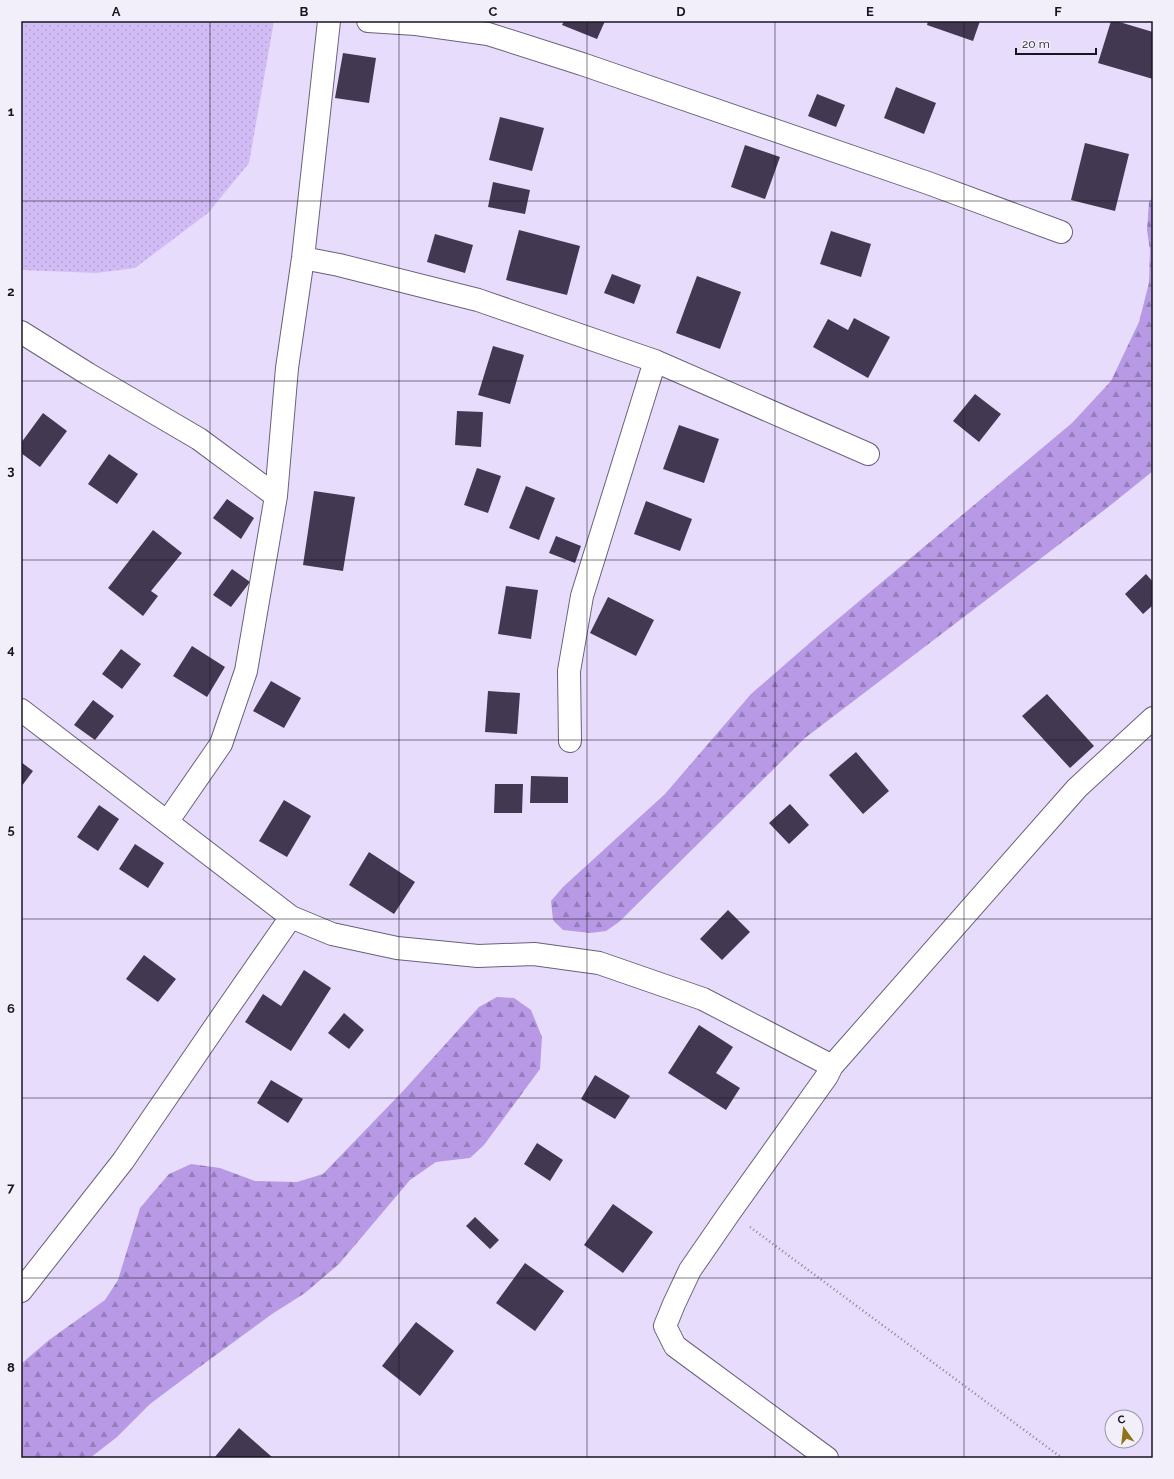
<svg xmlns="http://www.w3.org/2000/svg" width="1174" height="1479" font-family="Raleway,sans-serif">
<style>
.grass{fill:url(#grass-dots)}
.forest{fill:url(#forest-firs)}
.building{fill:#423851}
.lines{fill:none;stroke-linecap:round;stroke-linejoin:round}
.minor-casing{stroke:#6b607c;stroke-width:24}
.path{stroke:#8a8198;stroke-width:2.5;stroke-dasharray:1 3;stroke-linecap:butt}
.minor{stroke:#fff;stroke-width:22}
.grid{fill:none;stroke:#191520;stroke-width:1;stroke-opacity:0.55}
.neatline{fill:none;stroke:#191520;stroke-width:1.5}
.grid-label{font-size:13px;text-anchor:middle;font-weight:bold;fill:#191520}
</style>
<defs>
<pattern id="grass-dots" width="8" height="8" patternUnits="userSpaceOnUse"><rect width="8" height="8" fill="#d2bcf5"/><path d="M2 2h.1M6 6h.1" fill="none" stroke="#b4a1d2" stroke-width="1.8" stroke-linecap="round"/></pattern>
<pattern id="forest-firs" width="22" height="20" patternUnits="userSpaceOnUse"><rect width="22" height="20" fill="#b899e6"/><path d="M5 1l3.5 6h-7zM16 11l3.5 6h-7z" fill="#957cba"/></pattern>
</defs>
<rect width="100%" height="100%" fill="#e8dcfc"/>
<path class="grass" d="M21,21h253l-25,142 -41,50 -73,55 -39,5 -75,-3z"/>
<path class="forest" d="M1153,197v274l-46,37 -302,230 -186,184 -13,9 -16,2 -27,-3 -10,-10 -2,-19 12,-14 102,-93 86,-100 69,-60 252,-211 39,-42 28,-59 10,-39 1,-33 -3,-20 2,-28z
M497,997l17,1 17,12 11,27 -2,32 -56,76 -14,13 -34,4 -26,18 -71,84 -34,29 -33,21 -78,57 -44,33 -33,33 -27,21h-69v-94l28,-24 56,-40 13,-20 22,-72 29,-34 22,-10 29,4 35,13 42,1 26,-8 81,-84 75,-83z"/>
<path class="building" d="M564,21h41l-8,18 -35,-14z
M928,21h52l-7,20 -46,-16z
M1111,21h5l37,11v47l-55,-16z
M343,53l33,5 -7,45 -34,-5z
M896,87l40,16 -12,31 -40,-16z
M817,94l28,11 -9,22 -28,-11z
M500,117l44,11 -12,43 -43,-11z
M1085,143l44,11 -14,57 -44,-11z
M745,145l35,12 -15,42 -34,-12z
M493,182l37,8 -5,24 -37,-7z
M519,230l61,16 -13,49 -61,-15z
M831,231l40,13 -10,33 -41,-13z
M435,234l38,11 -8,28 -38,-11z
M612,274l29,11 -7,19 -30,-11z
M697,276l44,16 -21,57 -44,-16z
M854,318l36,19 -22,41 -55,-31 15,-28 20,11z
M493,346l31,9 -14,49 -32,-9z
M975,394l26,20 -22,28 -26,-21z
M457,411l26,1 -2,35 -26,-2z
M43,413l24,18 -27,36 -19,-14v-10z
M679,425l40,14 -15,44 -41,-14z
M109,454l29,20 -21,30 -29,-20z
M477,468l24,8 -13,37 -24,-8z
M526,486l29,12 -16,42 -30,-12z
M314,491l41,6 -12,74 -40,-6z
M227,499l27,19 -13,21 -28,-21z
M646,501l46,18 -12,32 -46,-17z
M153,530l29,23 -31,38 7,5 -15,20 -35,-28z
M556,536l25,10 -6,17 -26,-10z
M232,569l18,13 -19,25 -18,-12z
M1146,574l7,8v23l-10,9 -18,-20z
M506,586l32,4 -7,49 -33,-5z
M608,597l46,23 -18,36 -46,-23z
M192,646l33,21 -18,30 -34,-21z
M121,649l20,15 -19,25 -20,-15z
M271,681l30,17 -17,30 -31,-17z
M488,691l32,2 -3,41 -32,-2z
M1047,694l47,52 -24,22 -48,-52z
M93,700l21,16 -19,24 -21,-15z
M856,752l33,39 -26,23 -34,-39z
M21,762l12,9 -12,16z
M531,776l37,1v26h-38z
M495,784h28l-1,29h-28z
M284,800l27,16 -24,41 -28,-16z
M790,804l19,21 -20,19 -20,-21z
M99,805l20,14 -21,32 -21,-14z
M135,844l29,19 -16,25 -29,-19z
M369,852l46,30 -21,32 -45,-29z
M728,910l22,22 -28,28 -22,-21z
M144,955l32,24 -18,23 -32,-23z
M304,970l27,18 -40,63 -46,-29 18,-28 18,12z
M344,1013l20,17 -15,19 -21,-16z
M699,1025l34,22 -17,26 24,15 -14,22 -58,-37z
M595,1075l35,21 -15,23 -34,-20z
M271,1080l32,19 -15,24 -31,-20z
M537,1143l26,17 -13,21 -26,-17z
M613,1204l40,28 -30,41 -39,-28z
M475,1217l24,23 -9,9 -24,-23z
M525,1263l39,28 -29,40 -39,-28z
M416,1322l38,29 -34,45 -38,-30z
M239,1428l33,29 -1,1h-57z"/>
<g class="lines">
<defs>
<path id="minor" d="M368,21l48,3 72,10 94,30 346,119 133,49
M303,258l36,7 139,35 177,61 213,93
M21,332l67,42 111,65 77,57
M21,710l270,207 41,17 65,14 81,8 56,-2 65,9 104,36 129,67
M570,741l-1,-70 13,-75 73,-235
M167,822l54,-78 25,-73 30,-175 11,-128 16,-110 26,-237
M21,1291l102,-130 102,-149 66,-95
M827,1458l-152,-112 -10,-20 9,-22 16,-34 40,-58 97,-136 5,-10 245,-278 76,-70"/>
</defs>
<use href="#minor" class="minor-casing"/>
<path class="path" d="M750,1227l312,231"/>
<use href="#minor" class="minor"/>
</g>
<path class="grid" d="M210,21v1437M399,21v1437M587,21v1437M775,21v1437M964,21v1437M21,201h1132M21,381h1132M21,560h1132M21,740h1132M21,919h1132M21,1098h1132M21,1278h1132"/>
<rect width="1174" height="1479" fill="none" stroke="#f2eefa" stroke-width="44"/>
<g transform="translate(1124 1429) rotate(345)"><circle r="19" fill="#f2eefa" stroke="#9b97a3"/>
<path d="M0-3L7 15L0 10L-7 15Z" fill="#8e7419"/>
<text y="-6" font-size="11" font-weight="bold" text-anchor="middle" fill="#191520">С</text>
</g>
<path d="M1016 48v6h80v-6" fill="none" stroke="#191520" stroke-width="2"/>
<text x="1022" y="48" font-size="12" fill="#191520" stroke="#f2eefa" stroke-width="3" paint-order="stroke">20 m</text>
<rect x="22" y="22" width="1130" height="1435" class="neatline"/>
<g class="grid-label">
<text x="116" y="16">A</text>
<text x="304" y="16">B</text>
<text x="493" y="16">C</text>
<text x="681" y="16">D</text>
<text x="870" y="16">E</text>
<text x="1058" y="16">F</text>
<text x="11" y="116">1</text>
<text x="11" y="296">2</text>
<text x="11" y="475">3</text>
<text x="11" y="654">4</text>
<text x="11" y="834">5</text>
<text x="11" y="1013">6</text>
<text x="11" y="1192">7</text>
<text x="11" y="1372">8</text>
</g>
</svg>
